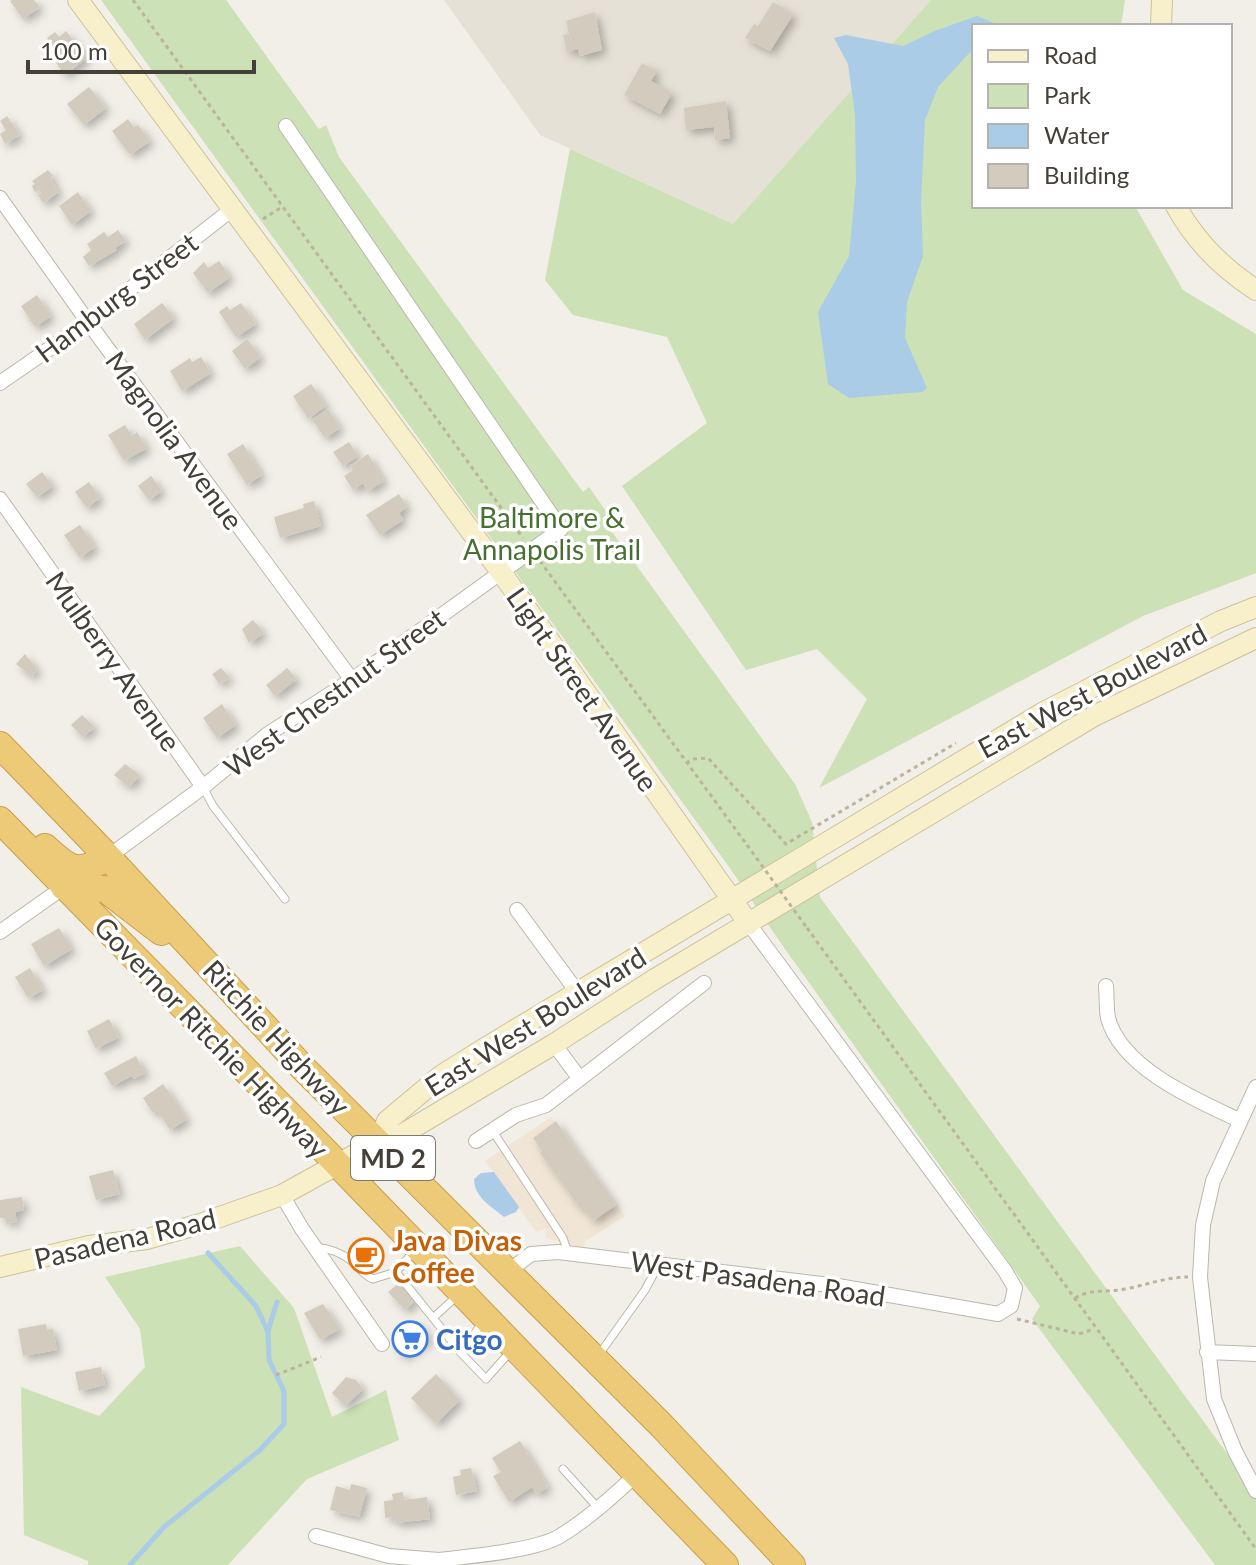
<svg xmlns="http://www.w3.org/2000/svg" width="1256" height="1565" font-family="Lato,sans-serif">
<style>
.residential{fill:#e5e1d6}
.commercial{fill:#f1e6d5}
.green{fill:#cce1b5}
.water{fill:#abcce7}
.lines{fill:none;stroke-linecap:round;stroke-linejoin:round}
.stream{stroke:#abcce7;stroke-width:5}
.building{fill:#d2cbbe;filter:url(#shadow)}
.lane-casing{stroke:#bcb7ab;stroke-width:9}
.street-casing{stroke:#bcb7ab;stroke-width:16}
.secondary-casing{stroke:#ccc29c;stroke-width:22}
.highway-casing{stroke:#ca9f49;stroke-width:28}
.path{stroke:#bcb29e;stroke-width:3;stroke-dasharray:4 4;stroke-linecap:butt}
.lane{stroke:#fff;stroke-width:7}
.street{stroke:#fff;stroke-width:14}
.secondary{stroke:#f8efcb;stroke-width:20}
.highway{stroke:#edca78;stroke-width:26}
.path-bridge{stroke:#bcb29e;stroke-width:3;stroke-dasharray:4 4;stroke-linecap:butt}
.labels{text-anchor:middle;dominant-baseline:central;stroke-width:7;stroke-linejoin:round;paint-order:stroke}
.shield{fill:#fff;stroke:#7c7973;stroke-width:2}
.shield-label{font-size:26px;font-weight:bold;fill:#443f37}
.street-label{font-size:28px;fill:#443f37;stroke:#fff}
.park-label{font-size:28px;fill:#466f31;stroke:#fff}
.food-label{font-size:28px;font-weight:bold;fill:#c56008;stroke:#fff;text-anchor:start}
.shop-label{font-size:28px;font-weight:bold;fill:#366cbe;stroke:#fff;text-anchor:start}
</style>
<defs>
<filter id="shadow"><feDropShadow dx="4.5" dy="4.5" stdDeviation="4" flood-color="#0004"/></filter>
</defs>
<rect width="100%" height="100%" fill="#f2efe8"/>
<path class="residential" d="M444,0h487l-198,224 -193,-89z"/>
<path class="commercial" d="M551,1117l74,99 -39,25 -3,7 -37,-10v-10l-10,4 -51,-71z"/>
<path class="green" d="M101,0h125l93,129 7,-4 13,32 244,335 6,-5 19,27 -6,4 193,266 17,38 8,75 436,596v72h-41l-183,-246 8,-13 -260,-364 -53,-78z
M931,0h194l-4,26h-147v180h161l48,84 73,44v239l-113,43 -324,172 48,-89 -50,-50 -71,21 -124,-184 85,-63 -40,-86 -94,-22 -28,-35 25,-131 163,75z
M240,1246l54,62 38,109 54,-27 13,50 -92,39 -79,86h-140v-4l-64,-26 -3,-148 78,29 46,-49 -5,-38 -35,-52z"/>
<path class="water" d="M977,16l24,10h-27v22l-36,39 -13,33 -4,81 2,55 -16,46 -2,36 22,50 -5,4 -73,6 -21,-14 -10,-72 31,-56 7,-75 -1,-66 -7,-51 -14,-26 12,-3 57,11 34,-16z
M494,1172l25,35 -3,5 -12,5c-13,-11 -30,-20 -30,-38l7,-6z"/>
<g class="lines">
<path class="stream" d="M268,1331l9,-29
M130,1565l34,-38 96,-77 24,-26v-33l-15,-31 -1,-28 -12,-26 -48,-53"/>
</g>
<path class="building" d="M12,0h22l6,7 -17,12 -13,-18z
M773,2l20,13 -23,36 -25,-13 9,-14 4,2z
M595,12l7,38 -22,6 -2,-7 -11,3 -4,-17 6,-1 -3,-13z
M66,31l21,27 -22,17 -9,-12 6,-5 -15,-20 8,-6 4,5z
M642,63l15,8 -6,10 21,12 -12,21 -36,-19z
M89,87l17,21 -22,17 -17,-21z
M726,101l4,37 -15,2 -1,-13 -28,3 -2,-22z
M7,116l13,19 -15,9 -5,-10 6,-4 -6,-9z
M128,119l6,8 4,-2 12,16 -20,14 -18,-24z
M48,170l5,6 -3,2 9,14 -16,11 -5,-8 3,-2 -2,-3 -4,2 -3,-6 3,-2 -3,-3z
M78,192l13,19 -19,14 -13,-19z
M118,230l8,11 -11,7 2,2 -28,16 -6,-9 8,-7 -4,-6 17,-12 4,5z
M219,261l11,16 -22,16 -15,-20 11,-11 4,6z
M37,295l14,21 -16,11 -14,-21z
M162,303l12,15 -29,22 -11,-16z
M241,303l15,21 -20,13 -17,-25 8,-6 3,4z
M247,339l14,18 -16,12 -13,-18z
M201,357l10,16 -29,18 -12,-20 20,-13 2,4z
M311,384l15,22 -18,13 -15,-23z
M328,409l12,19 -15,10 -13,-18z
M125,425l7,11 5,-4 10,16 -23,13 -16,-26z
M349,442l9,14 -15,10 -10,-14z
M243,444l19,31 -15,10 -20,-31z
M368,454l16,27 -16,10 -5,-8 -10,7 -9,-14 9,-6 -3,-4z
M42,472l11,14 -16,11 -11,-13z
M151,476l11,15 -13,9 -11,-14z
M89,482l11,16 -13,10 -12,-16z
M399,494l8,13 -8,6 4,7 -23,15 -14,-20z
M314,501l7,25 -41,12 -6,-21 30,-9 -1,-4z
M80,525l15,22 -15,11 -16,-23z
M253,620l11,13 -15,10 -7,-14z
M25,654l12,15 -5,8 -16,-13z
M221,668l9,10 -11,6 -7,-10z
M287,668l10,11 -22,17 -9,-11z
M222,704l14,21 -19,13 -14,-20z
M82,715l13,12 -12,10 -12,-12z
M125,764l15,11 -11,12 -15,-12z
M59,928l13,21 -28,17 -13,-22z
M30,968l13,22 -15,8 -13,-21z
M109,1019l10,18 -23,12 -9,-18z
M136,1056l9,17 -11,6 -2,-3 -20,10 -8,-13z
M163,1084l24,35 -17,11 -13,-20 -4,3 -10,-15z
M556,1121l60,84 -23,16 -10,-14 -2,2 -41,-56 2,-2 -9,-13z
M113,1170l7,24 -24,6 -7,-24z
M22,1197l2,13 -9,2 2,10 -11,1 -1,-5h-5v-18z
M400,1282l16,18 -11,10 -17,-18z
M323,1304l17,25 -20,11 -16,-27z
M417,1321l13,17 -27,19 -12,-17z
M46,1324l1,6 6,-1 4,21 -34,6 -5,-27z
M101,1367l4,18 -26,6 -4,-19z
M436,1374l24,26 -24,24 -25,-26z
M346,1377l10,3 7,9 -18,17 -13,-13z
M520,1441l28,46 -11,7 -5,-7 -23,15 -16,-26 8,-4 -9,-14z
M471,1468l6,23 -21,4 -3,-18 8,-2 -1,-5z
M351,1484l16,4 -8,29 -29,-7 6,-24 14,4z
M403,1492l1,8 23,-3 3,22 -35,4 -1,-6 -9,1 -1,-17 9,-1 -1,-6z"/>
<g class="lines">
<defs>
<path id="lane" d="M203,787l10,19 72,93
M492,1130l71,108 5,15
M315,1247c13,1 27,6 38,15 8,7 10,13 20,17l23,-7
M415,1250l-19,22 37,46
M457,1296l-24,22 28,35
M484,1320l-23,33 25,26 24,-27
M598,1356l47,-66 14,-26
M563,1469l35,39"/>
<path id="street" d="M0,198l88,124 264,358
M0,383l88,-61 143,-112
M0,499l203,288
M108,857l95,-70 65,-53 84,-54 209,-151 -275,-403
M517,910l61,83
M0,932l64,-45
M1106,986c1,10 0,22 2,32 13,50 88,82 131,102
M554,1044l26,35
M1256,1087l-43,94 -10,44 -3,52 14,122 21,52 21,40
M476,1141l40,-26 30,-10 158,-122
M282,1195l20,34 80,115
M509,1271l22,-17 27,-2 280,34 160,28 13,-8 4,-18 -10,-17 -256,-347
M1207,1352l49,2
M316,1536l73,20 50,4
M438,1565l1,-5c31,-4 96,-9 121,-24 28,-17 53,-40 77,-62"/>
<path id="secondary" d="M78,0l423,572 248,352
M1161,26l1,-26
M1176,206c19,35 46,62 80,84
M378,1142l9,-21 55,-46 43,-27 559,-336 177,-91 35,-14
M0,1267l89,-21 58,-7 53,-15 82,-29 96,-53 18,-4 158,-94 101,-65 439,-263 162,-78"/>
<path id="highway" d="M0,745l108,112 195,211 359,358 130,139
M0,820l323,329 402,416
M45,847c26,24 32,28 63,10
M64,887l41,2 56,43"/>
</defs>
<use href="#lane" class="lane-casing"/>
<use href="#street" class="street-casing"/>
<use href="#secondary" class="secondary-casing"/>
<use href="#highway" class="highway-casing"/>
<path class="path" d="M133,0l390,538
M263,219l19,-12
M540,561l207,284
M686,763l8,-4 14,-1 78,86 170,-101
M807,928l449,621
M1075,1298c17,-10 32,-5 50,-9 22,-4 41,-12 63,-12
M1017,1319l62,15 15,-5
M276,1375l45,-18"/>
<use href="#lane" class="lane"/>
<use href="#street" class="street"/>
<use href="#secondary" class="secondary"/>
<use href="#highway" class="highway"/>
<path class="path-bridge" d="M747,845l60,83"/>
</g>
<defs>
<symbol id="cafe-ring" viewBox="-11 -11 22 22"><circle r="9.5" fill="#fff" stroke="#e8710a" stroke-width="1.5"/><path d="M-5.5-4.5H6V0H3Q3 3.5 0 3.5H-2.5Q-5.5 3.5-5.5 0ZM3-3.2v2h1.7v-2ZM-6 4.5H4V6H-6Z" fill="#e8710a"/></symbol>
<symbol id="supermarket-ring" viewBox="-11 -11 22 22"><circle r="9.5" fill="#fff" stroke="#3f7fe0" stroke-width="1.5"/><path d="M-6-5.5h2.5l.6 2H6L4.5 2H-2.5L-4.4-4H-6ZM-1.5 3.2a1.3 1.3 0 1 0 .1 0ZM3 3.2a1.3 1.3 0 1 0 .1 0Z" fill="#3f7fe0"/></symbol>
</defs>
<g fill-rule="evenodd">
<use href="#cafe-ring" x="346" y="1236" width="40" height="40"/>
<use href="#supermarket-ring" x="390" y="1319" width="40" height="40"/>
</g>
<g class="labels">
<rect class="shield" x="351" y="1136" width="84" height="44" rx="6"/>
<g class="shield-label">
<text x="393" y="1158">MD 2</text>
</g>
<g class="street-label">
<text transform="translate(116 297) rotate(-37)">Hamburg Street</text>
<text transform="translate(175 440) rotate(54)">Magnolia Avenue</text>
<text transform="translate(114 661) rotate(55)">Mulberry Avenue</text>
<text transform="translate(583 689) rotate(55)">Light Street Avenue</text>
<text transform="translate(1092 690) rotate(-28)">East West Boulevard</text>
<text transform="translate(334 692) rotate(-36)">West Chestnut Street</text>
<text transform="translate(535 1021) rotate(-32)">East West Boulevard</text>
<text transform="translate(212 1037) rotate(46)">Governor Ritchie Highway</text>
<text transform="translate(277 1037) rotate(47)">Ritchie Highway</text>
<text transform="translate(125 1238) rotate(-13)">Pasadena Road</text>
<text transform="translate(758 1278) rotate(8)">West Pasadena Road</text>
</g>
<g class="park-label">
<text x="552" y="517">Baltimore &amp;<tspan x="552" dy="32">Annapolis Trail</tspan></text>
</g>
<g class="food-label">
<text x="392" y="1240">Java Divas<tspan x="392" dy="32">Coffee</tspan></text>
</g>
<g class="shop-label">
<text x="436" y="1339">Citgo</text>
</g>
</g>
<rect x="972" y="24" width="260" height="184" fill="#ffffff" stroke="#b4b2af" stroke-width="2"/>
<rect x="988" y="50" width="40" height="12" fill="#f8efcb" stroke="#b4b2af" stroke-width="2"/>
<text x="1044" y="64" font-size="24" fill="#443f37">Road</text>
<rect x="988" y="84" width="40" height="24" fill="#cce1b5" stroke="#b4b2af" stroke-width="2"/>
<text x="1044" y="104" font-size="24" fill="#443f37">Park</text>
<rect x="988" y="124" width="40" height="24" fill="#abcce7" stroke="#b4b2af" stroke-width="2"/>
<text x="1044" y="144" font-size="24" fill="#443f37">Water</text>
<rect x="988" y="164" width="40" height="24" fill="#d2cbbe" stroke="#b4b2af" stroke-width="2"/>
<text x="1044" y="184" font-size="24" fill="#443f37">Building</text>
<path d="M28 60v12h226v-12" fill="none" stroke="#443f37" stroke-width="4"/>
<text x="40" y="60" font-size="24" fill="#443f37" stroke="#ffffff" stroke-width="6" paint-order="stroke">100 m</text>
</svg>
